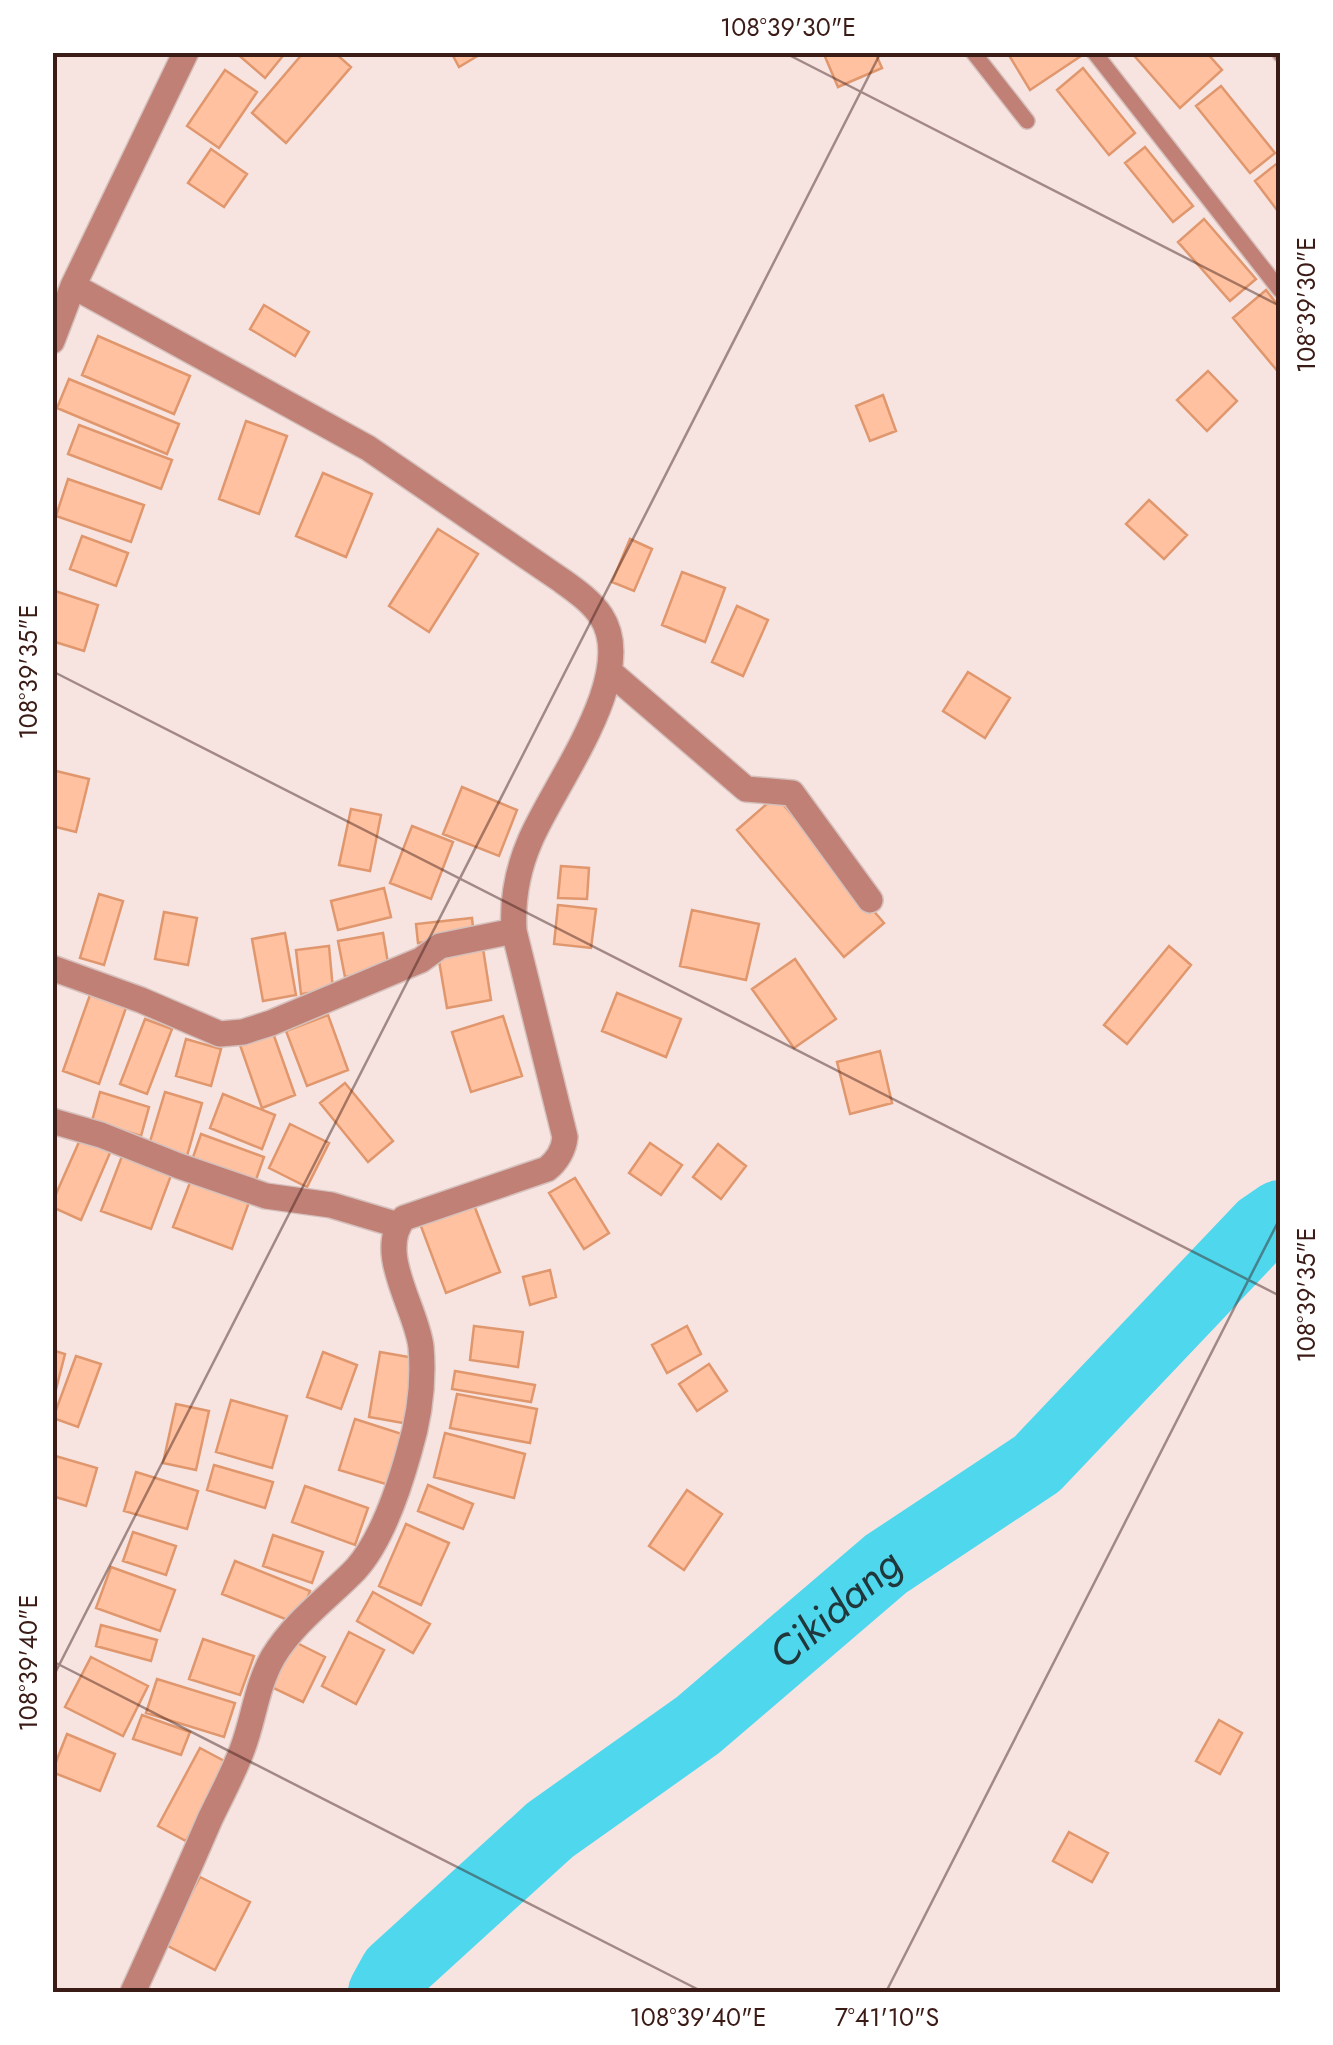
<svg xmlns="http://www.w3.org/2000/svg" width="1333" height="2045" font-family="Jost,sans-serif">
<style>
.lines{fill:none;stroke-linecap:round;stroke-linejoin:round}
.river{stroke:#4ed7ed;stroke-width:70}
.building{fill:#ffc1a0;stroke:#e0976d;stroke-width:2.5}
.service-casing{stroke:#d5c0bc;stroke-width:18}
.minor-casing{stroke:#d5c0bc;stroke-width:28}
.service{stroke:#c08076;stroke-width:15}
.minor{stroke:#c08076;stroke-width:25}
.ticks{fill:none;stroke:#3b1b16;stroke-width:2.5;stroke-opacity:0.45}
.labels{text-anchor:middle;dominant-baseline:central;stroke-width:8;stroke-linejoin:round;paint-order:stroke}
.water-label{font-size:42px;font-style:italic;fill:#20373b;stroke:#fff}
.neatline{fill:none;stroke:#3b1b16;stroke-width:4}
.ticks-label{font-size:25px;text-anchor:middle;fill:#3b1b16}
</style>
<rect width="100%" height="100%" fill="#f7e4e1"/>
<g class="lines">
<path class="river" id="s1" d="M383,1992l11,-20 156,-142 148,-105 188,-161 151,-100 224,-236 19,-13"/>
</g>
<path class="building" d="M235,52h51l-21,26z
M304,52h30l17,15 -65,76 -34,-30z
M451,52h33l-25,15z
M823,52h52l7,16 -44,19z
M1007,52h71l3,4 -51,34z
M1131,52h75l16,18 -42,38z
M1083,68l52,65 -26,22 -52,-65z
M225,70l32,22 -38,56 -32,-22z
M1221,86l54,67 -25,20 -54,-67z
M1145,147l48,59 -20,16 -48,-59z
M211,149l36,25 -23,33 -36,-24z
M1280,161v53l-25,-33z
M1204,219l52,60 -26,22 -52,-59z
M1266,290l14,18v66l-47,-56z
M264,305l45,27 -14,24 -45,-27z
M98,336l92,40 -16,38 -92,-39z
M1208,371l29,30 -30,30 -30,-31z
M69,379l110,45 -12,30 -110,-46z
M883,395l13,36 -26,10 -14,-35z
M246,421l41,15 -28,78 -40,-15z
M79,425l93,35 -11,29 -93,-35z
M323,473l49,21 -26,63 -50,-21z
M68,479l76,26 -13,37 -75,-26z
M1149,500l38,35 -23,24 -38,-35z
M438,529l40,25 -49,78 -40,-26z
M82,536l46,17 -12,33 -46,-17z
M630,539l22,10 -18,42 -22,-9z
M682,572l43,16 -20,54 -43,-17z
M52,590l46,15 -14,46 -32,-10z
M737,606l31,14 -25,56 -31,-14z
M968,672l42,26 -25,40 -42,-27z
M52,770l37,9 -13,53 -24,-6z
M462,787l55,23 -18,46 -56,-22z
M776,796l108,127 -40,34 -107,-127z
M351,809l30,6 -11,56 -31,-6z
M412,826l41,16 -22,57 -41,-16z
M561,866l28,2 -2,31 -29,-1z
M384,888l7,29 -53,13 -7,-29z
M99,894l24,7 -19,64 -24,-7z
M558,905l38,4 -5,39 -37,-4z
M692,910l67,14 -13,56 -66,-14z
M164,912l33,6 -9,47 -33,-6z
M472,918l2,18 -56,7 -2,-19z
M285,933l11,62 -33,6 -11,-62z
M383,933l6,36 -44,8 -7,-36z
M482,942l9,58 -44,8 -10,-59z
M329,946l4,44 -32,4 -5,-44z
M1169,946l22,19 -64,79 -23,-19z
M795,959l41,60 -42,29 -42,-59z
M91,992l36,13 -28,79 -36,-13z
M617,993l64,26 -15,38 -64,-26z
M328,1015l20,55 -41,16 -21,-55z
M503,1016l19,60 -51,16 -19,-60z
M145,1019l27,10 -25,65 -27,-10z
M273,1033l22,62 -33,13 -22,-63z
M186,1039l35,10 -10,37 -35,-10z
M880,1051l12,52 -42,11 -13,-52z
M345,1083l48,58 -25,21 -48,-59z
M100,1092l49,15 -8,29 -49,-15z
M165,1092l37,11 -15,53 -38,-11z
M223,1094l52,21 -13,34 -52,-21z
M290,1124l39,19 -22,44 -38,-19z
M83,1133l30,13 -32,74 -29,-13v-4z
M201,1134l63,23 -11,31 -63,-22z
M650,1143l32,22 -21,30 -32,-22z
M718,1144l28,22 -25,33 -28,-22z
M124,1151l49,19 -22,59 -50,-18z
M194,1172l58,22 -20,55 -59,-22z
M575,1178l34,55 -25,16 -35,-56z
M472,1200l28,72 -54,21 -27,-72z
M550,1270l6,27 -26,8 -7,-28z
M474,1326l49,6 -5,35 -48,-7z
M687,1326l14,28 -34,19 -15,-28z
M52,1350l13,4 -13,51z
M323,1352l34,13 -16,44 -34,-12z
M380,1352l40,7 -11,65 -40,-7z
M76,1356l25,8 -23,63 -25,-9z
M709,1364l18,27 -30,20 -18,-27z
M455,1371l80,14 -4,17 -79,-13z
M457,1394l80,15 -7,34 -80,-15z
M231,1400l56,16 -15,52 -56,-16z
M176,1404l33,7 -13,59 -33,-7z
M355,1419l50,16 -16,50 -50,-15z
M445,1433l80,21 -11,44 -80,-21z
M52,1455l45,13 -11,38 -34,-10z
M214,1465l59,17 -8,26 -58,-18z
M136,1472l62,19 -11,38 -63,-18z
M428,1485l45,19 -10,25 -45,-18z
M305,1486l63,22 -13,37 -63,-23z
M687,1490l35,24 -38,56 -35,-24z
M406,1524l43,19 -28,62 -42,-19z
M133,1532l43,14 -10,29 -43,-14z
M273,1535l50,17 -11,31 -49,-17z
M235,1561l75,30 -12,33 -76,-30z
M111,1567l64,23 -15,41 -64,-23z
M373,1592l57,32 -17,29 -56,-32z
M101,1625l56,15 -6,21 -55,-15z
M349,1632l35,18 -28,54 -34,-18z
M203,1639l51,17 -14,39 -51,-16z
M289,1639l36,18 -22,45 -36,-17z
M91,1657l57,29 -25,50 -58,-29z
M157,1679l78,24 -11,34 -78,-24z
M142,1715l48,17 -9,23 -48,-16z
M1219,1720l23,13 -22,41 -24,-13z
M67,1734l48,20 -15,37 -48,-19z
M200,1748l28,15 -42,78 -28,-15z
M1069,1832l39,21 -16,29 -39,-21z
M200,1877l50,25 -35,68 -51,-26z"/>
<g class="lines">
<defs>
<path id="service" d="M973,52l54,69
M1094,52l186,238
M1279,52l1,2"/>
<path id="minor" d="M73,286l295,162 193,132c14,10 30,21 40,36 39,59 -48,169 -71,225 -13,30 -18,58 -16,90l51,206c-1,12 -8,24 -18,32l-143,49c-29,34 13,91 17,129 3,35 -2,72 -12,105 -10,36 -28,89 -53,117 -28,29 -62,53 -83,88 -17,30 -19,62 -31,93 -9,24 -21,46 -32,69 -25,58 -51,116 -77,173
M52,341l21,-55 113,-234
M610,672l136,117 46,4 78,107
M52,968l89,32 79,34 23,-2 28,-9 150,-63 19,-14 74,-15
M52,1121l49,14 78,31 87,30 65,9 67,20"/>
</defs>
<use href="#service" class="service-casing"/>
<use href="#minor" class="minor-casing"/>
<use href="#service" class="service"/>
<use href="#minor" class="minor"/>
</g>
<path class="ticks" d="M783,52l497,254M52,671l1228,625M52,1661l651,331M52,1679l829,-1627M886,1992l394,-774"/>
<g class="labels">
<g class="water-label">
<text stroke="none"><textPath href="#s1" startOffset="595">Cikidang</textPath></text>
</g>
</g>
<rect width="1333" height="2045" fill="none" stroke="#ffffff" stroke-width="110"/>
<rect x="55" y="55" width="1223" height="1935" class="neatline"/>
<g class="ticks-label">
<text x="788" y="36">108°39'30"E</text>
<text transform="translate(1306 305) rotate(-90)" y="9">108°39'30"E</text>
<text transform="translate(28 672) rotate(-90)" y="9">108°39'35"E</text>
<text transform="translate(1306 1295) rotate(-90)" y="9">108°39'35"E</text>
<text transform="translate(28 1663) rotate(-90)" y="9">108°39'40"E</text>
<text x="698" y="2026">108°39'40"E</text>
<text x="887" y="2026">7°41'10"S</text>
</g>
</svg>
